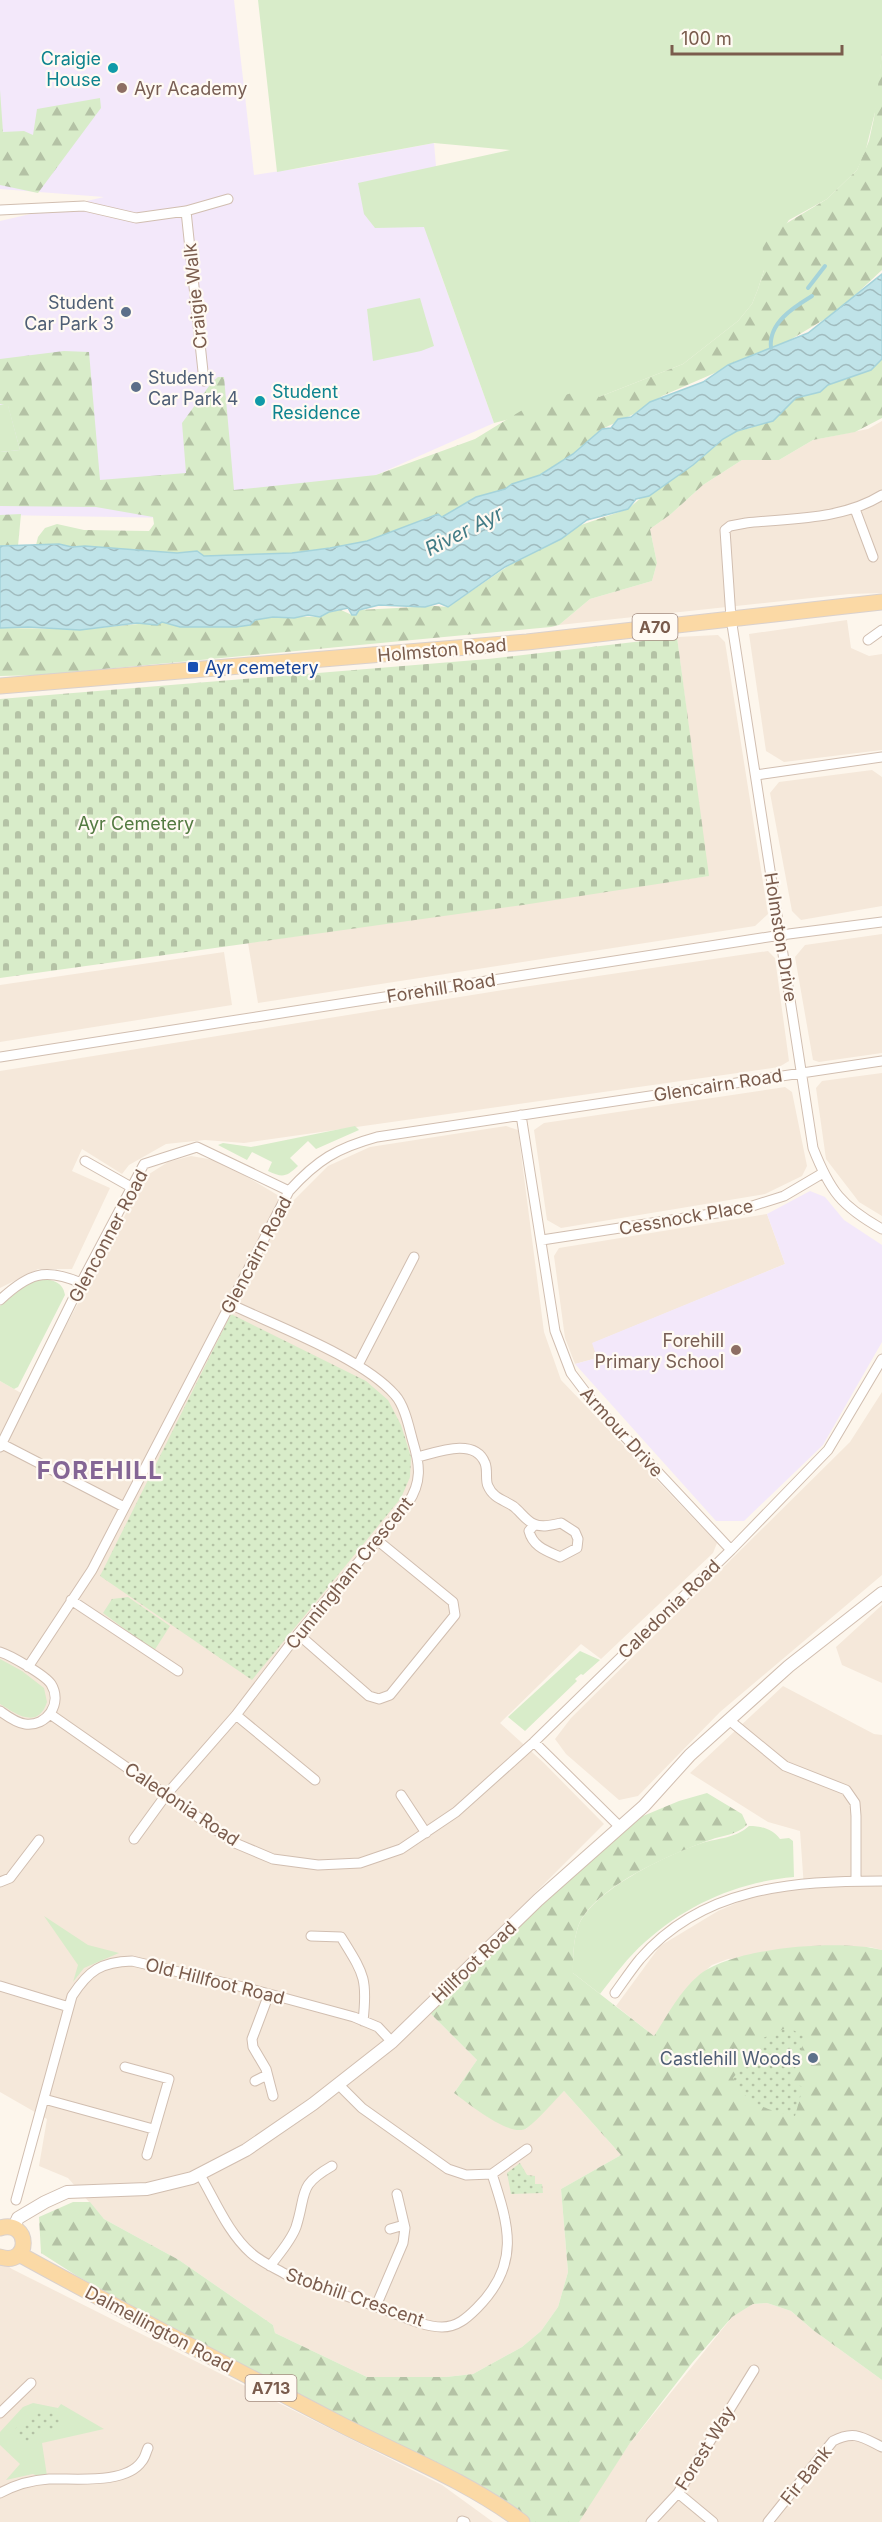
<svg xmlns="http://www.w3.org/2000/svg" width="882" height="2522" font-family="Inter,sans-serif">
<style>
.residential{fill:#f5e8da}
.education{fill:#f3e8fa}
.grass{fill:#d8ecc9}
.forest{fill:url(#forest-firs)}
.cemetery{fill:url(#cemetery-stones)}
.park{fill:url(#park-dots)}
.water{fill:url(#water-waves);stroke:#a5d3da;stroke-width:1.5}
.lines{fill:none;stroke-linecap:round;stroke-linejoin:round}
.stream{stroke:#a5d3da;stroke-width:4}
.minor-casing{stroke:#d1beb0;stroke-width:11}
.tertiary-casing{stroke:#d1beb0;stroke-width:14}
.primary-casing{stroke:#dad1cd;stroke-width:17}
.minor{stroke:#fff;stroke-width:9}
.tertiary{stroke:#fff;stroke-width:12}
.primary{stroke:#fbd9a5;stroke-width:15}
.culture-dot{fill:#0f9aa8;stroke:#fffaf3;stroke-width:2}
.education-dot{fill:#8d6e63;stroke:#fffaf3;stroke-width:2}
.service-dot{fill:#5c6f8a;stroke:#fffaf3;stroke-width:2}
.transit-dot{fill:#1a4fb4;stroke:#fffaf3;stroke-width:2}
.labels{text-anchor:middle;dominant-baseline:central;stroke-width:4.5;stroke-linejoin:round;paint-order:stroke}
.shield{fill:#fffaf3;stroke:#a28b7f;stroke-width:1.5}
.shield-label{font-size:16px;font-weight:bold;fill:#7a5c4d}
.culture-label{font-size:18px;fill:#0d838f;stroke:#fffaf3;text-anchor:end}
.education-label{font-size:18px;fill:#785e54;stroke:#fffaf3;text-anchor:start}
.street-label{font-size:18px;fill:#7a5c4d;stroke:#fffaf3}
.service-label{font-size:18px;fill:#4e5e75;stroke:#fffaf3;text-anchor:end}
.transit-label{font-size:18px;fill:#164399;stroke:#fffaf3;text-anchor:start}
.park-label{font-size:18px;fill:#537a41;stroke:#fffaf3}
.water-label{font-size:20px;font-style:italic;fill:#437c86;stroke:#fffaf3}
.district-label{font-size:24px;font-weight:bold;letter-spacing:1.5px;fill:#846695;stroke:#fffaf3}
</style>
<defs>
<pattern id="forest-firs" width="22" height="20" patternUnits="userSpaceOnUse" patternTransform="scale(1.5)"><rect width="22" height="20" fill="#d8ecc9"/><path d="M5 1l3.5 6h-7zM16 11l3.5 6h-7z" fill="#b4c2a5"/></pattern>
<pattern id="cemetery-stones" width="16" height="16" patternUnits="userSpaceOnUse" patternTransform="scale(1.5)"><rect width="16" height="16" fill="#d8ecc9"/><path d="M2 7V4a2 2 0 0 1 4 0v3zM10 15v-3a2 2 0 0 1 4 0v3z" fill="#b4c2a5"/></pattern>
<pattern id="park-dots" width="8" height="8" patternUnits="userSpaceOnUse" patternTransform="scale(1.5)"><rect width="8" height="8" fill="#d8ecc9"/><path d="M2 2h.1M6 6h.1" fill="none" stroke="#b4c2a5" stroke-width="1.8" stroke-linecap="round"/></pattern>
<pattern id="water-waves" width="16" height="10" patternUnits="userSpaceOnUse" patternTransform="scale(1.5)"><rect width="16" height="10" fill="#bfe3e8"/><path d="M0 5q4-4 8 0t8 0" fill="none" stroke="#a0bbbe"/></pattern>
</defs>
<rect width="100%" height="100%" fill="#fdf6ec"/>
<path class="residential" d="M882,421v172l-33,1 -290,31 31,-26 62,-18 5,-18 -7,-34 21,-15 32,-29 39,-25h37l34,-20 55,-11z
M847,620l4,28 18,8 13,-2v96l-98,12 -18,-11 -17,-117z
M718,635l7,7 43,272 -13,12 -497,77 -10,-60 460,-67 -31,-239z
M872,770l10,7v129l-81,14 -9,-9 -22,-118 9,-11z
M882,934v119l-63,9 -6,-2 -18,-103 10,-12z
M768,951l7,7 14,103 -10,6 -535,76 -39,-3 -39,4 -37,21 -7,9 -40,-25 -10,22 38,17 -38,81h-34l-38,19v-217l503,-81z
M224,952l8,53 -232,37v-57z
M882,1073v143l-23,-14 -33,-43 -10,-71 6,-7z
M785,1087l7,5 15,74 -5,10 -37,18 -204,34 -14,-8 -13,-90 10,-7z
M506,1126l12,4 26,202 17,48 156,163 -4,10 -112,106 -20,-15 -81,79 44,40 60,61 -179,179 1,6 51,51 -23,33 72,36 38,-38 57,64 -60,34 7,83 -10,35 -17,24 -19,16 -49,27 -27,3h-79l-92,-44 -2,-8 -94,-65 -75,-41 -36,-41 -29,-12 8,-47 -47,-27v-711l28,16 118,-221 22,-14 23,-6 29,5 71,42 37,-37 42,-19z
M767,1214l18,50 -192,79 4,15 -22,6 -10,-26 -11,-82 5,-8z
M882,1392v183l-162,137 -82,84 -19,4 -53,-46 -11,-15 16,-21 279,-276z
M882,1605v78l-40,-18 -6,-18z
M783,1686l91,48 8,1v215l-12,-3 -142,12 -16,6 -22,19 -36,52 -38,-30 44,-60 58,-35 42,-18 44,-5 -4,-57 -32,-9 -78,-49z
M0,2260l12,9 430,216 51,37h-493z
M767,2303l24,8 22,19 69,50v142h-305l53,-79 103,-127 20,-12z"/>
<path class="education" d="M0,0h234l20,175 59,-9 121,-23 2,23 -7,59 7,36 58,162 -118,52 -201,43 -175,-3v-294l104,-24 -104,-8z
M810,1191l15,6 19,23 38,25v97l-59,103 -79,76h-28l-141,-157 22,-6 -5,-15 193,-79 -18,-50z"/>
<path class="grass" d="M258,0h624v53l-5,51 -12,49 -8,17 -30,29 -38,21 -25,38v12l-6,19 -6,15 -14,17 -55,43 -84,33 -105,26 -70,-196 -49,1 -11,-14 -6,-31 152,-33 -76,-7 -157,29z
M420,298l14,48 -13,5 -48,10 -6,-52z
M0,405h8l12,45 -20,2z
M355,1126l4,4 -43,19 -8,-8 -18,17 8,8c-12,11 -15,12 -30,5l4,-9 -20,-10 -5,8 -29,-15 5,-2 28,4z
M42,1279c11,1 21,3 23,16l-47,92 -4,2 -14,-8v-75l31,-25z
M580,1651l20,9 -17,15 -2,-1 -6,5 2,2 -52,50 -17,-14z
M0,1659l22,12 22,17 3,14c-9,28 -31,12 -47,2z
M749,1826c13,0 23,3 31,13l9,-1 4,3 1,36c-56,5 -107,27 -149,65 -17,15 -31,34 -45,52l-27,-21c0,-16 0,-31 5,-46 14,-37 89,-72 124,-84 17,-5 34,-5 47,-17z
M44,1916l44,29 31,8 -35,15 -11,14 5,-17z
M33,2403l25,5 3,-4 43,25 -62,14 5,33 -7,1 -7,-3 -27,6 14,-16 -20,-19v-13l23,-25z"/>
<path class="forest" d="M882,53v217l-44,41 -48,29 -128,56 -22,15 -38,18 -29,25 -33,21 -28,9 -6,5 -30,8 -34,20 -4,-3 -71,27 -37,7 -38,5 -89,3 -6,-5 -20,2 -92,-7c-16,2 -32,-2 -49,-1l2,-8 7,-9 12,-4 27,6 65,1 5,-7 -1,-7 -57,-10 -96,-1v-54l20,-2 -12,-44 -8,-2v-45l64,-8 25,1 11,128 86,-7 -4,-50 30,-41 6,-5h6l10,113 142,-15 99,-36 54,-33 59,-18 11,9 84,-33 55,-43 14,-17 6,-15 6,-19 -2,-32 65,-39 30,-29 12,-29 5,-23z
M0,90l3,42 21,-1 9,4 4,-26 63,-11 1,10 -63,85 -38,-8z
M882,359v59l-27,14 -42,8 -34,20h-37l-39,25 -32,29 -21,15 7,34 -5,18 -62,18 -31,26 -8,2 -510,48 -41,1v-48l87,1 72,-7 33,5h26l25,-1 16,-7 22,-3 39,1 9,-5 12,-2 11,5 7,-5 76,-4 13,1 66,-45 53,-27 11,-9 50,-17 14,-12 12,-5 39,-27 30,-26 14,-8 14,-3 45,-30 24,-6 8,-7 43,-15z
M21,514l-3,32h-18v-31z
M707,1793l35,21 5,11c-10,10 -24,10 -37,15 -39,14 -117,47 -132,87 -5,15 -5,30 -5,46l81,63c13,-20 26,-45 44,-60 33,-29 142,-37 184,-26v430l-69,-50 -22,-19 -24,-8 -14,1 -21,13 -40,46 -62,80 -51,79h-57l-445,-246 -36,-23 -2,-36 34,-15h17l14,17 75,41 94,65 2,8 92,44h79l27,-3 49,-27 19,-16 17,-24 10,-35 -7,-83 60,-34 -57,-64c-11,11 -25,28 -37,37 -16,11 -59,-25 -73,-35l23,-33 -51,-51 193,-183 60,-25z"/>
<path class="cemetery" d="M677,637l32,239 -186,29 -523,73v-279l488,-40z"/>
<path class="park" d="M231,1314l135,67 22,19 13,25 10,32 -1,20 -9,21 -149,182 -152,-104z
M128,1597l42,29 -16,25 -51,-38 9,-14z
M788,2027l17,10 -14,45 12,5 -8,29c-27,-6 -49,-11 -62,-38l14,-17 15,-11 -1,-11z
M520,2163l7,12 8,1v8h7l1,9 -32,1 -4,-21z
M58,2412l3,16 -22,4 -11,12 -13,-15 18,-16z"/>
<path class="water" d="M882,274v85l-11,11 -43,15 -8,7 -24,6 -23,23 -36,10 -14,8 -30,26 -44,31 -13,3 -8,10 -41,11 -26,19 -56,28 -57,40 -9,-4 -14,4 -46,-2 -20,5 -3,5h-4l-4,-7 -19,4 -9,5 -12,-2 -14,3 -21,-1 -18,3 -5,5 -14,2h-56l-18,-5 -5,3 -20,-2 -57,7 -52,-3 -28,1v-82l59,-2 13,3 13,-1 92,7 20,-2 7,5 88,-3 38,-5 37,-7 71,-27 4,3 34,-20 29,-8 7,-5 28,-9 33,-21 29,-25 9,-1 7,-9 13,-2 19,-15 53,-20 25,-17 80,-32z"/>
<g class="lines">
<path class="stream" d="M808,288l17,-22
M771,348c-3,-25 23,-41 41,-52"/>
<defs>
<path id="minor" d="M0,210l84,-4 52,12 50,-7 42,-12
M186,211l18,170
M882,495c-40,25 -90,23 -136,28l-16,3 -5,4 6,88 82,530c17,43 28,58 69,81
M855,509l18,48
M868,640l14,-10
M756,775l126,-18
M0,1057l781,-122 101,-13
M521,1115l34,216 16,42 25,33 135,144
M85,1161l46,26
M542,1240l201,-31 41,-13 39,-23
M0,1300c28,-26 44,-33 81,-17
M358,1365l56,-108
M2,1444l122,63
M0,1447l81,-164 63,-119 53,-17 92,44
M418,1457c19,-5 57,-20 67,6 3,7 0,17 3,23 5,12 16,14 25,20 7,5 13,15 21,18 8,4 19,1 27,-1l14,9 3,7 -1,9 -17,9c-13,-6 -27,-10 -31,-26l5,-6
M71,1600l107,71
M298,1634l71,62 10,3 11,-4 65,-80 -2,-13 -76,-62
M0,1652c10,3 45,23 51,32 12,19 -4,43 -26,40 -9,-1 -18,-8 -25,-13
M28,1667l64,-97 197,-379c28,-31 48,-43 88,-54l505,-76
M50,1714l185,129 38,16 45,6 42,-2 41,-14 55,-37 78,-70 197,-192 97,-100 54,-91
M236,1715l79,65
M729,1720l56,46 61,24 9,13 1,13v65
M534,1742l85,84
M401,1795l25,38
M134,1839l32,-44 70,-80 62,-81 110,-131c14,-21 12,-38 5,-61 -4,-14 -8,-36 -18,-47 -32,-37 -119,-69 -165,-91
M0,1882l10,-4 29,-38
M311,1936l30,1c22,36 27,40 22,84
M0,1986l69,21
M615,1993c8,-11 16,-23 25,-34 62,-72 153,-78 242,-78
M269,1994l-17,45 1,8 13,22 7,27
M125,2067l44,12 -22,76
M255,2081l12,-6
M44,2099l109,30
M492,2174l35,-25
M200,2175c15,25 28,58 51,78 10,9 24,15 36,22 33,12 66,23 99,35 16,6 38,17 56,17 15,0 25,-9 35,-19 44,-44 32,-82 15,-134l-26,1 -18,-6 -86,-61 -23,-23
M16,2200l56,-204c17,-26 29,-34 60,-35l115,27 107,29 24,10 14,15
M390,2229l14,-4
M270,2266c9,-12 21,-25 26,-39 11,-34 1,-41 36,-61
M376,2306l27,-63 2,-15 -8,-34
M0,2413l31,-30
M0,2493c15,-8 32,-13 49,-14 25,-1 77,6 93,-18 3,-3 4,-9 6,-13
M678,2493l35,29
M462,2521l3,1
M651,2522l27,-29 76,-123
M768,2522l65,-81c21,-11 29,-4 49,6"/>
<path id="tertiary" d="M14,2227l4,-9 27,-16 22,-10 80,-3 45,-11 54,-28 67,-46 79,-62 146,-142 106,-94 46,-51 99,-89 93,-73"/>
<path id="primary" d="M0,686l527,-44 355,-40
M0,2228c31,-9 31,39 0,29
M19,2254c107,59 215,115 323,171 61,31 125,56 180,97"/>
</defs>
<use href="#minor" class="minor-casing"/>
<use href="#tertiary" class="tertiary-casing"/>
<use href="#primary" class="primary-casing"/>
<use href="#minor" class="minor"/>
<use href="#tertiary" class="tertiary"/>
<use href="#primary" class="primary"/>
</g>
<g class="culture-dot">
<circle cx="113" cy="68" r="6"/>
<circle cx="260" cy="401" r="6"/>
</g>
<g class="education-dot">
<circle cx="122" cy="88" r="6"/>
<circle cx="736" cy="1350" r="6"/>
</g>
<g class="service-dot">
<circle cx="126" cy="312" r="6"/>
<circle cx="136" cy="387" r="6"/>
<circle cx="813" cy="2058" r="6"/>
</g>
<rect class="transit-dot" x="187" y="661" width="12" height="12" rx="3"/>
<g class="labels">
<g class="shield">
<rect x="632.5" y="614" width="45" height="26" rx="4.5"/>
<rect x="245.5" y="2375" width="51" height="26" rx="4.5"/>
</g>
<g class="shield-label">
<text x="655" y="627">A70</text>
<text x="271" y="2388">A713</text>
</g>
<g class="culture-label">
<text x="101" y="58">Craigie<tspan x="101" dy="21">House</tspan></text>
<text x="272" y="391" text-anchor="start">Student<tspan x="272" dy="21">Residence</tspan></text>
</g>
<g class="education-label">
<text x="134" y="88">Ayr Academy</text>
<text x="724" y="1340" text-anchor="end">Forehill<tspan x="724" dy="21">Primary School</tspan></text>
</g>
<g class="street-label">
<text transform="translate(195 296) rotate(-96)">Craigie Walk</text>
<text transform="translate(442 650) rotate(-5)">Holmston Road</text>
<text transform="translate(781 937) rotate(81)">Holmston Drive</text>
<text transform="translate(441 988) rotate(-9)">Forehill Road</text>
<text transform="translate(718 1085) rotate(-9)">Glencairn Road</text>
<text transform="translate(686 1217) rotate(-10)">Cessnock Place</text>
<text transform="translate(108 1236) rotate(-62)">Glenconner Road</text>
<text transform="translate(256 1255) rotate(-62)">Glencairn Road</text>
<text transform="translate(622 1432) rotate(48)">Armour Drive</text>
<text transform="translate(349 1573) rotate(-51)">Cunningham Crescent</text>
<text transform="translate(669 1609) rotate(-44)">Caledonia Road</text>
<text transform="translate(182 1804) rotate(34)">Caledonia Road</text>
<text transform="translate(474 1962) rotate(-44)">Hillfoot Road</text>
<text transform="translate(215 1981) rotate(14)">Old Hillfoot Road</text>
<text transform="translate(355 2297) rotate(19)">Stobhill Crescent</text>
<text transform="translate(159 2329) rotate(28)">Dalmellington Road</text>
<text transform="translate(705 2448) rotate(-58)">Forest Way</text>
<text transform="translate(806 2475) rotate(-51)">Fir Bank</text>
</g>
<g class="service-label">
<text x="114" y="302">Student<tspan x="114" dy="21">Car Park 3</tspan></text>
<text x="148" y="377" text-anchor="start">Student<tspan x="148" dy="21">Car Park 4</tspan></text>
<text x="801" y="2058">Castlehill Woods</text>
</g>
<g class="transit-label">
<text x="205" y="667">Ayr cemetery</text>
</g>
<g class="park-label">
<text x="136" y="823">Ayr Cemetery</text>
</g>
<g class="water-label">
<text transform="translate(464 531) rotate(-27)">River Ayr</text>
</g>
<g class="district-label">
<text x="100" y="1470">FOREHILL</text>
</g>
</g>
<path d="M672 45v9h170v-9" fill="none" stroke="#7a5c4d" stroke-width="3"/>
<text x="681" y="45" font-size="18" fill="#7a5c4d" stroke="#fffaf3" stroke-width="4.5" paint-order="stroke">100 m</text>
</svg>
